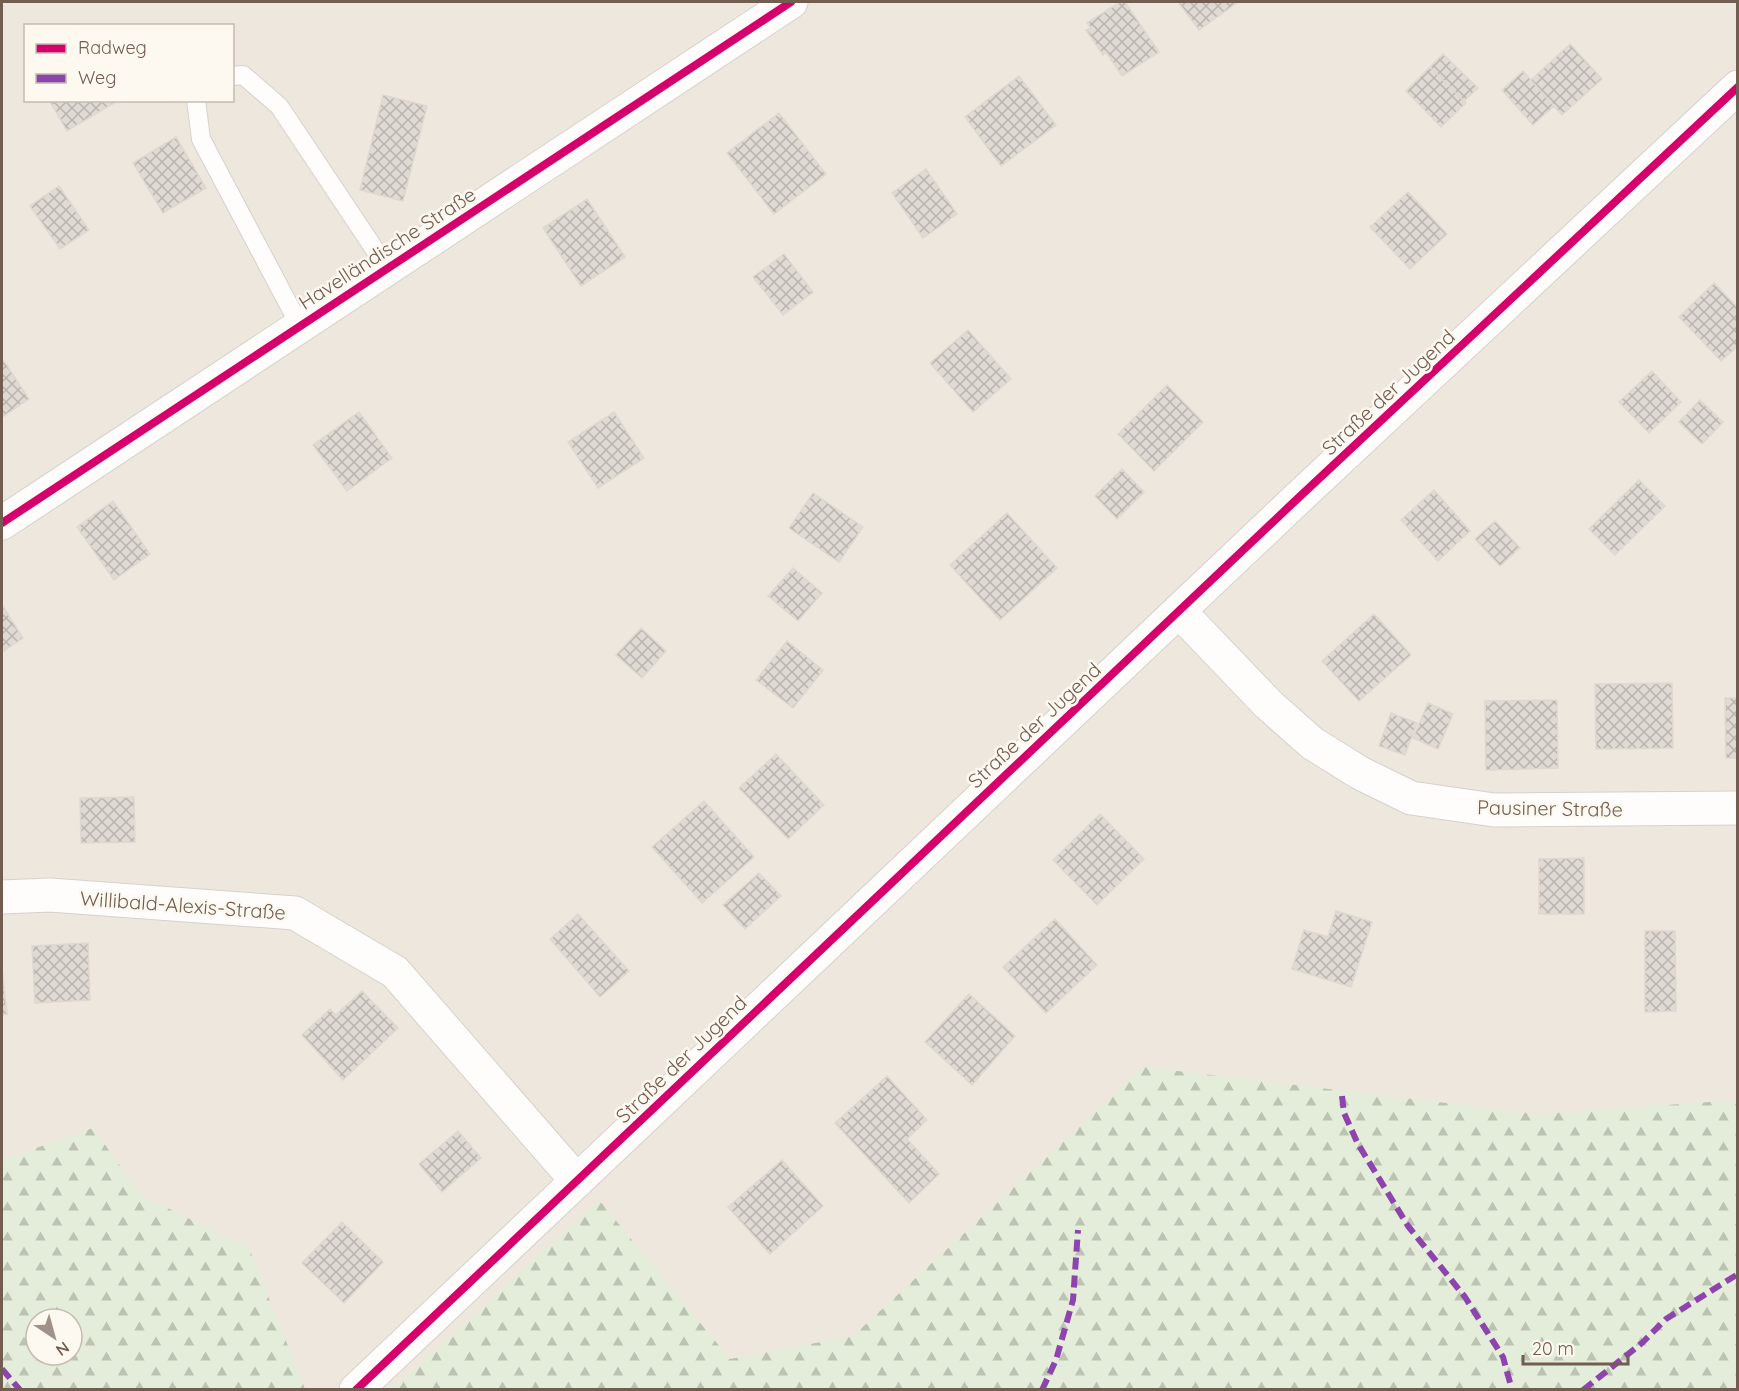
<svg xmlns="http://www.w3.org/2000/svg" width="1739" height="1391" font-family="Quicksand,sans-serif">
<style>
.residential{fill:#eee7dd;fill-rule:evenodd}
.forest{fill:url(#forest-firs);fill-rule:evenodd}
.building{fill:url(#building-cross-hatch);stroke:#dfd8d1;stroke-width:1.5}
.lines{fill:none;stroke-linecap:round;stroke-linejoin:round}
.lane-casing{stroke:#d6d1cc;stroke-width:20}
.street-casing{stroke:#d6d1cc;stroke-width:35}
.secondary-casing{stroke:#d6d1cc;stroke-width:35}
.lane{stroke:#fefdfc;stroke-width:18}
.street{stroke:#fefdfc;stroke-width:33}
.secondary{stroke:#fefdfc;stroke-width:33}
.quiet{stroke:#8e44ad;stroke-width:6;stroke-dasharray:12 6;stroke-linecap:butt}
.cycleway-casing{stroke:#fdf9f1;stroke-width:11}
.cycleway{stroke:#d6006c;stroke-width:8}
.labels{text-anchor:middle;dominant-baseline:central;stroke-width:5;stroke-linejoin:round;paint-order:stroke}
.street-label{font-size:20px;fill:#725d51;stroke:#fdf9f1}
</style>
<defs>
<pattern id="forest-firs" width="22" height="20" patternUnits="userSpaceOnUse" patternTransform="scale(1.5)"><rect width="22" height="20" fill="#e4edda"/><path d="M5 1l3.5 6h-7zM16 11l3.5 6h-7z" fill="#bdc3b3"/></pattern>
<pattern id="building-cross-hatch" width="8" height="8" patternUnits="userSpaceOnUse" patternTransform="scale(1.5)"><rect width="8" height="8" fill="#e0dad4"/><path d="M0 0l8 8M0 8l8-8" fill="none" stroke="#bab4ae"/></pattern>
</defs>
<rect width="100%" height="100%" fill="#f6f4ee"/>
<path class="residential" d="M2,2h1735v1387h-1735zM26,26h206v74h-206zM36,1319h36v36h-36z"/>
<path class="forest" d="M1144,1067l395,47 198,-14v289h-1344l206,-189 131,159 123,-23z
M93,1128l48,67 108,53 56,141h-303v-229zM36,1319h36v36h-36z"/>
<path class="building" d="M1120,2h5l34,50 -37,24 -16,-24 -3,3 -17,-25 5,-2 -4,-5z
M1178,2h60l-39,28z
M1570,44l32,35 -40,36 -31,-35z
M1443,54l35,34 -14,13 -34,-34z
M1430,67l36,36 -25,24 -35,-36z
M1523,71l31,35 -21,19 -31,-35z
M1019,76l37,49 -55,41 -36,-49z
M383,95l44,11 -24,95 -43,-11z
M49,100h70l-52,31z
M779,113l47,61 -52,40 -47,-61z
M176,137l30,51 -43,25 -30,-50z
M926,169l31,45 -34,24 -31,-45z
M59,186l30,44 -29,19 -30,-43z
M1408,192l39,42 -37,35 -40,-42z
M587,199l38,58 -44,29 -38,-58z
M784,254l29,38 -30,23 -30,-38z
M1714,283l24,25v38l-17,15 -42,-44z
M968,330l43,49 -38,33 -43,-49z
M4,361l25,38 -27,18v-54z
M1652,371l29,31 -32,31 -30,-31z
M1167,385l36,37 -49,49 -36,-37z
M1700,400l23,22 -21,22 -23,-22z
M359,412l33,46 -45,33 -34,-46z
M614,412l30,46 -46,30 -30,-46z
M1122,469l22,23 -27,27 -22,-23z
M1639,480l26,26 -50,49 -26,-26z
M1434,490l36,41 -32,30 -37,-41z
M813,493l50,34 -24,35 -50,-34z
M113,501l37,53 -36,26 -37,-53z
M1007,513l50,55 -57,52 -50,-55z
M1495,521l25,27 -20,18 -25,-27z
M793,568l29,25 -24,28 -30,-25z
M2,605l21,33 -21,14z
M1374,614l37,41 -52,46 -37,-40z
M641,628l25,23 -24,27 -26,-23z
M787,641l36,29 -30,38 -37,-28z
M1672,683l1,65 -77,1 -1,-65z
M1725,698h13v60h-12z
M1557,700l1,68 -72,2 -1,-69z
M1428,703l25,11 -15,35 -25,-11z
M1391,713l26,10 -12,32 -26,-9z
M776,754l48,51 -36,34 -49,-51z
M134,797l1,45 -54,1 -1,-45z
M704,801l50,56 -52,46 -50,-56z
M1100,814l44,45 -47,46 -44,-45z
M1584,858v56h-45v-55z
M759,873l22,23 -36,33 -22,-24z
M1336,911l36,11 -21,65 -59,-18 12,-39 24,7z
M578,914l51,57 -29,26 -50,-58z
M1055,919l42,46 -51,48 -43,-46z
M1645,931h30l1,80 -31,1z
M88,943l2,57 -55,3 -3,-57z
M2,969l5,45 -5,1z
M362,991l36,37 -55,52 -41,-45 28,-26 6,6z
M969,994l46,42 -43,49 -47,-43z
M887,1076l40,44 -20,19 32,35 -30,29 -74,-80z
M458,1131l23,27 -39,34 -23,-28z
M782,1160l41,46 -53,48 -42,-47z
M342,1222l41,40 -39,41 -42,-40z"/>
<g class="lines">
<defs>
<path id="lane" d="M232,76l11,-1 36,31 108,162
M196,100l5,39 99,187"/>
<path id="street" d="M2,523l789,-521
M1179,611l89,93 44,39 48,30 51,25 83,12 244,-2
M2,897l48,-2 245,18 100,59 182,209"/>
<path id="secondary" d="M356,1390l939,-889 443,-414"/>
</defs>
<use href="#lane" class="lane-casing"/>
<use href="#street" class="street-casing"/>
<use href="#secondary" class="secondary-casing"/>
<use href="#lane" class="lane"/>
<use href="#street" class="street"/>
<use href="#secondary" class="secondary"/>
<path class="quiet" d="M1342,1096l2,17 14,31 50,82 57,71 38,60 9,33
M2,1369l18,21
M1042,1390l14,-30 17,-60 5,-70
M1583,1390l59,-47 24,-24 72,-45"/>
<defs>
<path id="cycleway" d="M2,523l789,-521
M356,1390l939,-889 443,-414"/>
</defs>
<use href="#cycleway" class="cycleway-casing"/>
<use href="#cycleway" class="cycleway"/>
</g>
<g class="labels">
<g class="street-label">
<text transform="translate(387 248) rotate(-33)">Havelländische Straße</text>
<text transform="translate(1388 392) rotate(-43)">Straße der Jugend</text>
<text transform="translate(1034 725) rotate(-43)">Straße der Jugend</text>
<text transform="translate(1550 808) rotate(1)">Pausiner Straße</text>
<text transform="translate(183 905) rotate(4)">Willibald-Alexis-Straße</text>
<text transform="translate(681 1059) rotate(-44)">Straße der Jugend</text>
</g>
</g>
<rect width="1739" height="1391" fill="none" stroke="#725d51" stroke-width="6"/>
<rect x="24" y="24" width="210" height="78" fill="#fdf9f1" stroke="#c5bbb1" stroke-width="1.5"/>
<rect x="36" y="44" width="30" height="9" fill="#d6006c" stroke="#c5bbb1" stroke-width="1.5"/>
<text x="78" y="54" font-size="18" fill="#725d51">Radweg</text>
<rect x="36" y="74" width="30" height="9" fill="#8e44ad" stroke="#c5bbb1" stroke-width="1.5"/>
<text x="78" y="84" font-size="18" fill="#725d51">Weg</text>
<g transform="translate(54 1337) rotate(144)"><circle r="28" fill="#fdf9f1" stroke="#c5bbb1" stroke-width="1.5"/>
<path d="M0-4.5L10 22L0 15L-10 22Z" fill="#a09288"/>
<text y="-9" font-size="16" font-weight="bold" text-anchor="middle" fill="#725d51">N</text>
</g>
<path d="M1523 1355v9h105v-9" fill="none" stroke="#725d51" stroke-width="3"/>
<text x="1532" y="1355" font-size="18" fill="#725d51" stroke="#fdf9f1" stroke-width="4.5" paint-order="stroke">20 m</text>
</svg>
